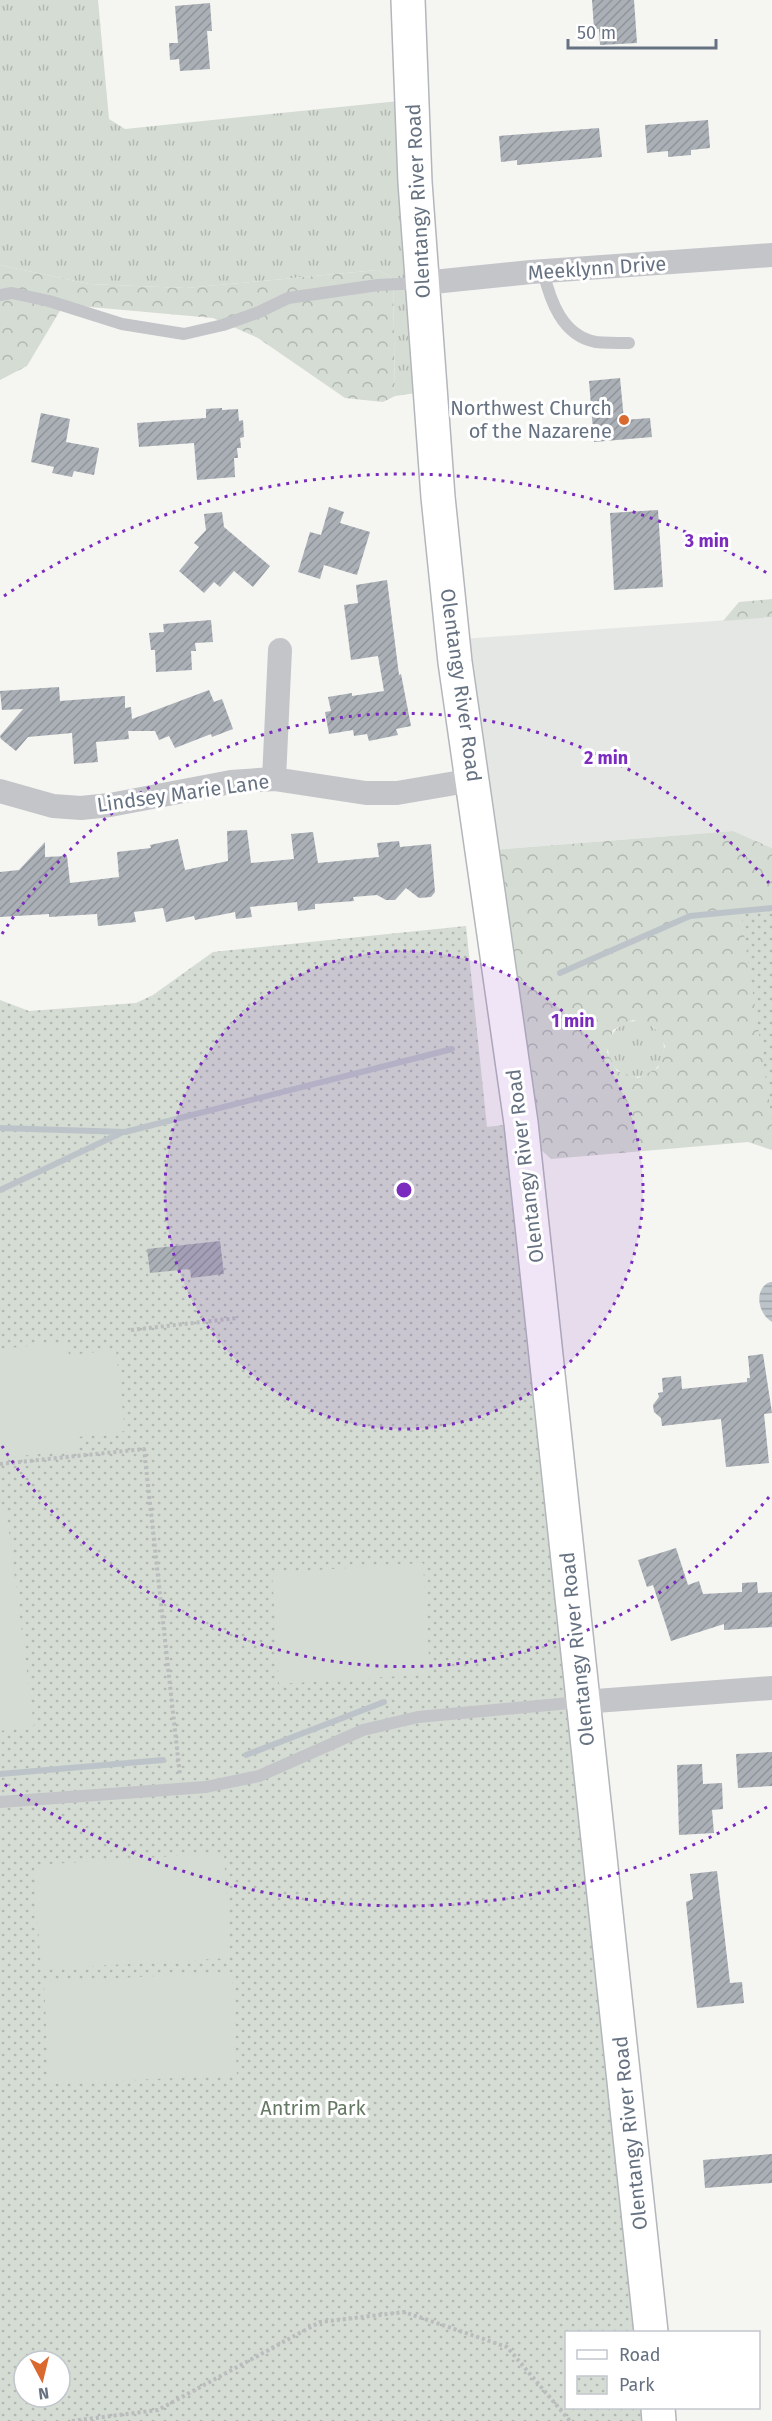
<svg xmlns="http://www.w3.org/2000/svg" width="772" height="2421" font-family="'Fira Sans',sans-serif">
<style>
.built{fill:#e5e7e5}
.grass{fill:url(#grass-tufts)}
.forest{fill:url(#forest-crowns);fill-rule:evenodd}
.park{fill:url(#park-dots);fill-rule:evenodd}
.pitch{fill:#d5dcd3}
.water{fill:url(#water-rules)}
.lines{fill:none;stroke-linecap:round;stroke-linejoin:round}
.stream{stroke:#bcc4c9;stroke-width:6}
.building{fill:url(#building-hatch)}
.secondary-casing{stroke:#b3b7bb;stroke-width:36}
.path{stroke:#babcbe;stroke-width:4;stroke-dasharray:3 3;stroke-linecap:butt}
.service{stroke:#c3c5c9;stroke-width:12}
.minor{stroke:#c3c5c9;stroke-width:24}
.secondary{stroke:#fff;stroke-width:33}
.ring{fill:none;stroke:#7b2cbf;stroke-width:3;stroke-dasharray:3 6}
.poi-dot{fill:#d9692e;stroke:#fff;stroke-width:2}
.labels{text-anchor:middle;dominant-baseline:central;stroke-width:6;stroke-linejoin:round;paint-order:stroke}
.street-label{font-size:20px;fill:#667281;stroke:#fff}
.poi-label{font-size:20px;fill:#667281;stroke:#fff;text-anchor:end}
.park-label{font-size:20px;fill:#667964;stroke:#fff}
.centre{fill:#7b2cbf;stroke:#fff;stroke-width:3}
.ring-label{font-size:18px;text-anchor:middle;font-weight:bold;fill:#7b2cbf;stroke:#fff;stroke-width:6;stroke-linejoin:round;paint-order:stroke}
</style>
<defs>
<pattern id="grass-tufts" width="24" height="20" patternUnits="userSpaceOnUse" patternTransform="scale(1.5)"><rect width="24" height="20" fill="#d5dcd3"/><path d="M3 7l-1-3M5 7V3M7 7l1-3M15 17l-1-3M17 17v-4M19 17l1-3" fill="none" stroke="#b1b7b1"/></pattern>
<pattern id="forest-crowns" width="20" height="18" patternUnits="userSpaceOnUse" patternTransform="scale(1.5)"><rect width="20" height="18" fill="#d5dcd3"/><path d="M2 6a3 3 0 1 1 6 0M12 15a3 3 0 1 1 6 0" fill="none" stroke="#b1b7b1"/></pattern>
<pattern id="park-dots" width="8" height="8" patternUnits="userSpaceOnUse" patternTransform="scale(1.5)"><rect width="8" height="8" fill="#d5dcd3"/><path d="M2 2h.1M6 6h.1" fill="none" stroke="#b1b7b1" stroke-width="1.8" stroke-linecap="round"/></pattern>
<pattern id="water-rules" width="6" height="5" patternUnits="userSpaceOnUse" patternTransform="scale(1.5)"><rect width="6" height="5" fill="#bcc4c9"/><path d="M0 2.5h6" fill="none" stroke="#9da4a9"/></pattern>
<pattern id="building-hatch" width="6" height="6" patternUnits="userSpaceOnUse" patternTransform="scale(1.5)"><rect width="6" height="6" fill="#aab0b6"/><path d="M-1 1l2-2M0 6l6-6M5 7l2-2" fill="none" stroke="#8e9499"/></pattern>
</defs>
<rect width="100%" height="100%" fill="#f5f5f2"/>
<path class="built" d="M772,617v231l-39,-17 -240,19 -31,-211z"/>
<path class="grass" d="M0,0h98l11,119 16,10 274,-28 17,292 -21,3 -2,-118 -15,-8 -192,18 -97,-4 -89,-19z
M608 1049a28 28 0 1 1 56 0a28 28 0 1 1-56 0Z"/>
<path class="forest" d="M0,265l89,19 97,4 192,-18 15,8 2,118 -12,6 -38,-4 -87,-60 -45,-20 -134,-12 -18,3 -34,57 -27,14z
M772,599v18l-49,4 16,-19z
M733,831l39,17v302l-24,-8 -197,17 -13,-12 -45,-297zM633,1020l21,7 11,19 -7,22 -20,10 -21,-7 -10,-19 6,-22z"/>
<path class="park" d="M772,911v209l-31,-206z
M466,926l21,201 34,-4 130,1209h-85v76h92l1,13h-659v-1421l29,11 107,-8 17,-8 60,-43zM24,2361h36v36h-36z"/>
<path class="pitch" d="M67,1342l2,13 47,-5 9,81 -47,6v13l-78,8v-109z
M6,1509l28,217 -34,5v-221z
M423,1563l7,111 -151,10 -7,-111z
M224,1853l6,105 -189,11 -7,-104z
M232,1972l5,103 -188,9 -5,-102z"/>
<path class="water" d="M770,1282h2v40c-14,-8 -19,-33 -2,-40z"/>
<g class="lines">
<path class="stream" d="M560,973l130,-57 82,-8
M0,1128l125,4 327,-83
M0,1190l121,-57
M246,1755l138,-53
M0,1774l163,-14"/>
</g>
<path class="building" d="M592,0h42l3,43 -37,2 -1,-16h-5z
M210,3l2,28h-5l3,38 -30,2 -1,-12 -9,1 -1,-17h9l-3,-37z
M708,120l2,28 -19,2v5l-23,2v-6l-21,2 -2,-28z
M599,128l3,29 -85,8v-5l-16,2 -2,-26z
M620,378l4,42 26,-2 2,19 -58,5 -5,-61z
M222,408v2l16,-1 1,12 4,-1 1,17 -4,1 1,10h-4l1,10h-4l1,19 -38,3 -3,-37 -55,4 -2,-24 69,-5v-9z
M41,413l29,6 -4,23 33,6 -5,27 -20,-4 -2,6 -20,-4 2,-6 -23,-5z
M329,507l15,5 -4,11 30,9 -13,43 -33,-10 -4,14 -22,-7 12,-40 11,3z
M658,510l5,77 -49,3 -4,-77z
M222,512l2,15 46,39 -17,21 -19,-16 -14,16 -6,-5 -10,11 -25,-22 20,-24 -5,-4 12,-13 -2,-16z
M387,580l12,95 2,-1 10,52 -15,3 2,6 -29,6 -2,-7 -13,2 -1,-6 -24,4 -4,-22 6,-1 -3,-14 24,-4v3l32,-5 -6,-35 -27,4 -7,-55 14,-2 -2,-18z
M211,620l2,22 -18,1 1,8h-5l1,19 -36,2 -1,-22h-4l-2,-17 15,-1 -1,-8z
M59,687l1,14 65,-5v12l6,-1 1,12 77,-29 5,12 8,-3 11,30 -21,8 -1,-3 -36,14 -6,-12 -10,4 -4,-9h-27l1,8 -33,3 2,20 -24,2 -2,-31 -44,4 -12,14 -15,-12 -1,-3 23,-27 -21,1 -2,-19z
M247,830l4,33 43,-4 -3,-25 22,-2 5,31 61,-6 -2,-14 22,-2 1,6 31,-3 4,48 -4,5 -12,1 -13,-10 -11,12h-9l-9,-5 -24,2 1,4 -39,3v5l-17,2 -1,-9 -47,5 2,10 -16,2 -1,-7 -40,8 -1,-4 -28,6 -3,-14 -29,4 2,10 -38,4 -1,-12 -48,3v-3l-49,3v-45l19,-2 26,-28v15l22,-1 3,27 49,-6 -2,-25 34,-4 -1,-3 28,-6 7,31 43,-9 -1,-30z
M220,1241l4,33 -33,4 -1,-9 -40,4 -3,-24z
M763,1354l9,59 -8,1 5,49 -43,4 -5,-48 -59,7 -1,-8 -7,-6 -1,-7 6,-8 -1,-4 5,-1 -1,-14 19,-2 1,13 65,-7v-4h3l-2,-22z
M676,1548l12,37 11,-4 4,13 39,-2v-9l15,-1 1,11 14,-1v35l-48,3v-6l-53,17 -18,-56 -6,2 -9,-27z
M772,1752v34l-34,2 -2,-34z
M702,1764l1,20 19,-1 1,26 -11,1 2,23 -35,2 -2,-70z
M717,1871l13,112 12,-1 2,21 -47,5 -11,-106 7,-3 -3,-25z
M772,2154v29l-67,5 -2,-28z"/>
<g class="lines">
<defs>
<path id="secondary" d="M408,0l7,182 23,315 17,165 66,461 130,1209
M658,2408l1,13"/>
</defs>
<use href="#secondary" class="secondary-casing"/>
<path class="path" d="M131,1330l106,-12
M0,1464l144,-15 36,327
M72,2421l86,-11 162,-88 84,-10 103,35 63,74"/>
<path class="service" d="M543,271c7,29 19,65 53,71 11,1 22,1 33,1
M0,295l12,-2 37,8 73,23 62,10 39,-9 36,-13 29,-14 90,-13 44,-2
M0,1802l206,-15 53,-11 104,-46 55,-13 163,-15"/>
<path class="minor" d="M423,283l108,-11 241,-17
M274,779l6,-129
M0,791l53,15 28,2 29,-3 121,-23 43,-3 92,14h31l76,-13
M582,1702l190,-14"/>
<use href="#secondary" class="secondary"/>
</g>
<circle cx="404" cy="1190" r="239" fill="#7b2cbf" fill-opacity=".12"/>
<g class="ring">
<circle cx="404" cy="1190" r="239"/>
<path d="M769 1497A477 477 0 0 1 2 1446M2 934A477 477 0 0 1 769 883"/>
<path d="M767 1807A716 716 0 0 1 4 1784M4 596A716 716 0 0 1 767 573"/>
</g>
<circle class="poi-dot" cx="624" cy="420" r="6"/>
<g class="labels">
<g class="street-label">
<text transform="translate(418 201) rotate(-93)">Olentangy River Road</text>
<text transform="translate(597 268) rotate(-4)">Meeklynn Drive</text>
<text transform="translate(461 685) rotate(82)">Olentangy River Road</text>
<text transform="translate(183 793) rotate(-8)">Lindsey Marie Lane</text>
<text transform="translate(525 1166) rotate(-97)">Olentangy River Road</text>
<text transform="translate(577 1649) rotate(-96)">Olentangy River Road</text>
<text transform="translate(630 2133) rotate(-96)">Olentangy River Road</text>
</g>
<g class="poi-label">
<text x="612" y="408">Northwest Church<tspan x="612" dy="23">of the Nazarene</tspan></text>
</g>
<g class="park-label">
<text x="313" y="2108">Antrim Park</text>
</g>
</g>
<circle cx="404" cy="1190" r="9" class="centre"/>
<g class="ring-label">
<text x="707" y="547">3 min</text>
<text x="606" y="764">2 min</text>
<text x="573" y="1027">1 min</text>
</g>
<rect x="565" y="2331" width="195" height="78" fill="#ffffff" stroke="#c2c7cd" stroke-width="1.5"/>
<rect x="577" y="2350" width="30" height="9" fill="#ffffff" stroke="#c2c7cd" stroke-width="1.5"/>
<text x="619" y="2361" font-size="18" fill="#667281">Road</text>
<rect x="577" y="2376" width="30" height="18" fill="url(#park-dots)" stroke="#c2c7cd" stroke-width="1.5"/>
<text x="619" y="2391" font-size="18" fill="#667281">Park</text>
<g transform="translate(42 2379) rotate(173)"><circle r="28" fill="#ffffff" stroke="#c2c7cd" stroke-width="1.5"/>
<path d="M0-4.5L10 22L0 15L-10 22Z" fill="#d9692e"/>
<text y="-9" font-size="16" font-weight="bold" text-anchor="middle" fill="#667281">N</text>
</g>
<path d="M568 39v9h148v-9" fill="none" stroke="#667281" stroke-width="3"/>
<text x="577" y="39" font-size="18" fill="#667281" stroke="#ffffff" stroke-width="4.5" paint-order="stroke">50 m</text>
</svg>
